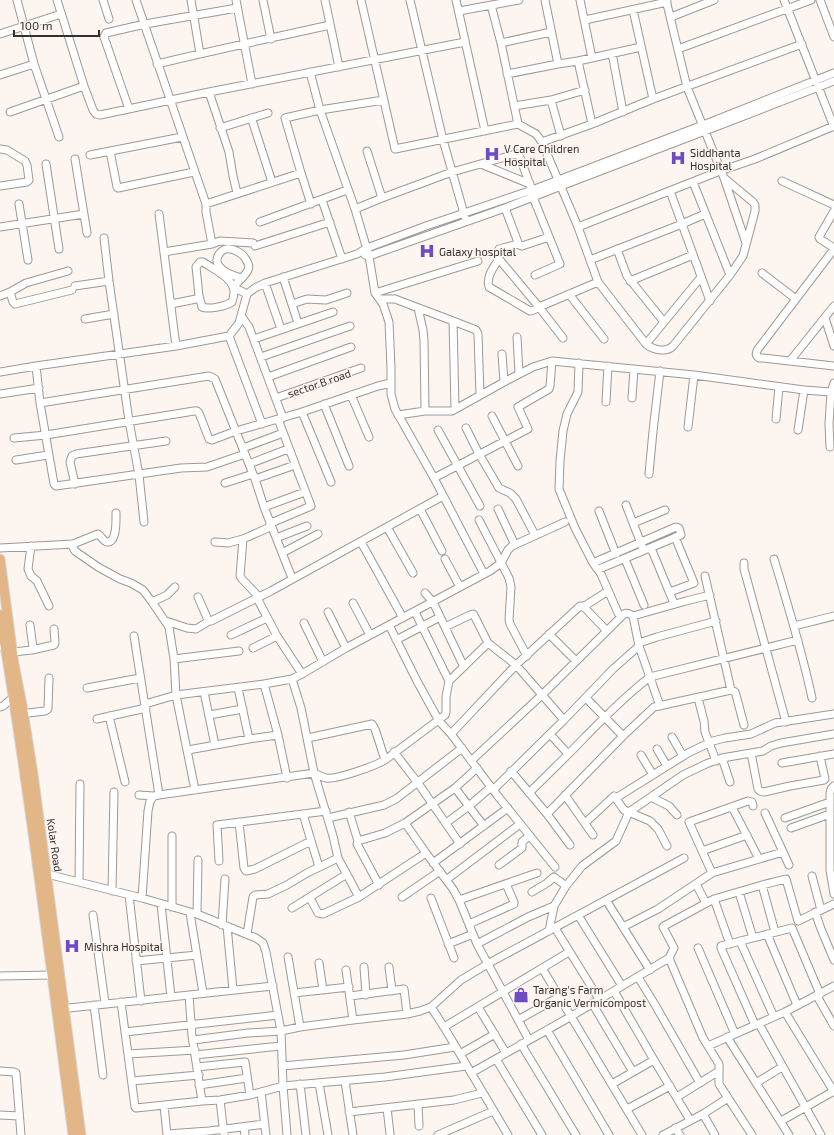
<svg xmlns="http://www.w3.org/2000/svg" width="834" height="1135" font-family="'Exo 2',sans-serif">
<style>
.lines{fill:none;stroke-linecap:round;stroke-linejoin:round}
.minor-casing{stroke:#9f9893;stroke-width:9}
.major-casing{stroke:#d6d6d5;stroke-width:11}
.minor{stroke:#fff;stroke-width:7}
.major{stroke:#e3b688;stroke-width:9}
.labels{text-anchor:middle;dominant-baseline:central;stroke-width:3;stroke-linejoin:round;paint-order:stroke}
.poi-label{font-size:11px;fill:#33302e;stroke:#fdf5ef;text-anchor:start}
.street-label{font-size:11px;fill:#33302e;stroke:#fdf5ef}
</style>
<rect width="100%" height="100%" fill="#fdf5ef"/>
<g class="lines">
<defs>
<path id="minor" d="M17,0l17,64 25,73
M57,0l27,86 9,24 3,4 4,1 109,-23 256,-50
M103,0l6,19
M136,0l70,204v8l6,32 8,-3 33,2
M191,0l9,54
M236,0l16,84
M263,0l8,39
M325,0l14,67
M361,0l34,149 123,-25
M410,0l33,140 22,77
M456,0l29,131
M545,0l13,64
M580,0l12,58
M666,0l21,87 37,91 22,65
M784,0l50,127
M820,0l14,37
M491,5l10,38 17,81 18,10 6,8 36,85 20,55 48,62
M633,10l20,89
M459,11l60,-11
M671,17l43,-17
M585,20l82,-18
M0,34l61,-20
M501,43l50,-11
M678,49l133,-49
M612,53l11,59
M578,61l14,63
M157,64c57,-14 115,-26 173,-39
M310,72l10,38 35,99 14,47 6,37 8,11 6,18 2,46v26l4,15 39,69 50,96
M507,74l51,-10 20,-3 63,-14
M0,75l34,-11
M209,92l20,60 4,24 4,17
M551,100l10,36
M514,106l37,-6 34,-10
M129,109l-25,-72 2,-4 39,-9 92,-16
M10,112l74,-26
M251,118l1,2 20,62
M220,128l48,-15
M542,142l50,-18 61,-25 149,-55
M0,149l7,1 18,11 2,4 2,15 -2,2 -27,4
M110,151l7,36 1,1 76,-16
M367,151l15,47 70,-26 64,-18 3,1 13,35
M90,155l92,-18
M75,159l12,74
M46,164l13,85
M481,164l49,20
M782,181l52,24
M693,182l37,93
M670,191l40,110
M533,197l27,67 -25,11
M322,200l20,59
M19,204l9,56
M206,204l95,-31
M311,204l-10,-31 -16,-55 35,-8 64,-10
M505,208l14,37 3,1 27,-9
M355,209l27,-11
M834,211l-15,26 1,2 14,9
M159,214l17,132
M260,222l87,-32
M0,227l84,-13
M578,227l142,-56 35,-12 79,-33
M104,238l5,43 20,140 10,54 5,47
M518,244l-19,5 -2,4 2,6 40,48 24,31
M255,246l75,-24
M617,249l10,27 37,46
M834,249l-76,100c-2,3 -3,6 1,9h4l71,8
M164,252l48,-8
M365,255l4,1 136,-48 56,-22 144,-55 129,-50
M499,259c-6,9 -13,18 -10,28l41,24 4,-1 5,-3 59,-25
M590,260l92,-36 23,-10
M200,262h3c10,7 31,16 31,30 0,3 -1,7 -2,10 -6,4 -23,8 -30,5l-3,-11 -3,-29z
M762,273l34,26
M283,277l15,46
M701,277l-55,67c7,6 20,9 27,2l57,-71 13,-19 12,-45v-6l-2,-3 -29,-24
M241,278c-7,-2 -18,-6 -22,-12 -5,-6 0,-15 7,-17 7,-1 16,4 19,9 3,4 5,8 3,12 -2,5 -11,13 -15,17l14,7
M630,281l63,-26
M265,283l16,46
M75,286l34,-5
M10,292l3,10 2,2 57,-14
M375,293l103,-32
M569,294l35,45
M0,296l10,-4 16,-9 42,-12
M380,299h15l58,22 23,9 2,4 2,61
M171,304l25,-5
M292,304l15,-5 19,1 21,-7
M418,308l5,22 1,10 1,71
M242,317l7,10 34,91
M825,318l9,28
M85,319l29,-5
M453,321l2,88
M229,336l33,88
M517,337l2,37
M254,339l79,-27
M502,354l2,28
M261,357l89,-31
M790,361l44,-55
M579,363l-1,29 -11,22 -4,17 -3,30 -1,28 16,39 18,35 8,11 17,39
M36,366l4,37 14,81 2,2 125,-18 26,-1 38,-13
M0,372l36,-6 140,-20 53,-10 10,-13 8,-29 8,-6 10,-5 92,-29 10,-6 59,-22 106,-36 171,-65 131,-52
M268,377l83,-30
M0,394l39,-6
M351,395l18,42
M276,398l85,-30
M632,398l2,-29
M606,402l2,-36
M40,403l169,-27 6,3 40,100 9,28 28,71
M324,404l25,62
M302,412l29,70
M398,415l27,-4h27l52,-29 29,-15 19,-6 142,14 110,15 27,2 3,-9
M492,416l26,50
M776,419l3,-32
M688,427l6,-52
M466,428l13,26 20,34 11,5 6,6 19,36
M438,430l42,76
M798,430l6,-40
M14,438l32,-3 148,-24h3l2,2 10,26 3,1 24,-9 66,-19 76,-26 13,-3
M830,447l-1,-23 2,-32
M243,448l40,-15
M16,460l32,-5
M249,464l39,-15
M649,474l4,-43 7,-60
M434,478l94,-49 -10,-22 31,-18 1,-3 2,-25
M255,479l40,-14
M225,483l28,-9
M75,484l-5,-22 2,-6 4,-2 90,-13
M626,505l16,41
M264,507l41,-15
M420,509l22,42
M498,509l17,36
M599,511l17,43
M479,520l30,58 2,9 -2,33 1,4 17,32
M633,523l32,-13
M387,527l26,46
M276,538l31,-12
M243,539l-3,37 2,3 17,18
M215,542l13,1 15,-4 25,-11 3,-5 40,-17 -33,-87
M361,542l42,76
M71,544l4,7 23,16 22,12 11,4 12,7 9,12 17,25 5,32 2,36 19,95
M31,546l-3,23 3,7 6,5 12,25
M0,548l73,-4 25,-10c3,2 5,7 9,8 10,1 9,-22 9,-29
M651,548l22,53
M282,553l36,-19
M445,559l15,28
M625,559l19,46
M774,559c14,46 28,92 38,139
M593,563l83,-36 3,1 2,7 -82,34
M744,563v6l42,153
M670,592l24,-9 -19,-46
M425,593l8,9 31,65
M198,597l10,23 3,1 60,-30 172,-95
M257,598l20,38 25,38
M152,602l15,-7 8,-8
M353,603l17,32
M583,607l25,-16
M328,612l18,36
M633,616l53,-15 24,-6
M166,621l21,7 9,1 13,-8
M304,623l19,39
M389,625l28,56 22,40 12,13 46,61 58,72
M794,626l40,-10
M445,627l25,-12 3,-1 1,1 14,28 28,22 48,55
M549,634l27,27
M231,635l36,-17
M134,636l25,159
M396,640l44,-23
M639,643l18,-6 59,-16
M0,646l13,6 19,-2 1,-2 -3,-23
M253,648l24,-12
M32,650l22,-5 1,-2 -1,-14
M174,659l65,-8
M292,679l9,29 13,65 19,63 5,22 21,39
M449,681l39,-38
M264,684l14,51 9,43
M87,688l53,-10
M238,688l11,51
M731,690l4,2 1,3 8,30
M204,692l11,53
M586,698l37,38
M698,698l6,23 1,11 11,29
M145,704l31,-9 88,-11 28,-5 10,-5 44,-26 144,-77 11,-8 7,-13 4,-4 53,-24
M0,707l3,-1 13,-11
M20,714l25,-3 3,-2 1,-31
M209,715l34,-6
M109,716l16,66
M97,719l49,-11
M451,734l65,-69 64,-59h3l24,25
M550,734l18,20
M672,737l11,19
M308,738l64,-14 3,5 10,31
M657,749l10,17
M188,750l61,-11 29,-4
M394,752l24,31 42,61
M751,753l7,36 2,2 4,1 26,-6 34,-6 1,-1 -5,-23
M641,755l12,20
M722,758l8,24
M471,761l74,-69 79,-78c4,-2 6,0 9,2l6,30 21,60
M782,763l52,-9
M511,771l36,43 23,31
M834,786l-3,3 -1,4v77l4,24
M455,788l29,38
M493,790l71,-70 49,-51 26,-23
M529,793c19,-19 39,-38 57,-57 21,-21 41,-42 64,-59l148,-37
M139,795l15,1
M565,795l28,40
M651,797l18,9 8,9
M616,798l72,-45 25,-12 12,-3 26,-4 24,-11 59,-9
M732,807l27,52
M349,812l9,29 -1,3 22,41
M765,813l24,52
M303,814l16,53
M547,814l76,-78 31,-29 77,-17 -26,-114
M328,818l56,-13 12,-6 66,-51
M785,818l45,-16
M239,822l5,46 2,3 9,-2 56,-28
M405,823l21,30 27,36 6,11 18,44 52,96
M446,823l23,-17 22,-19
M585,823l29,-27 10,14 26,11 8,8 9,17
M791,828l39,-14
M358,841l27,-8 20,-10 50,-35 22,-20
M702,851l45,-16
M219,861l-2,-36 109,-14
M433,863l75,-55
M499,865l23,-17v-6l7,-6
M43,873l99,25 55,16 59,24 7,5 3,9 15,79 2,55 4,49
M712,873l-23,-51 59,-21 4,1 1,4
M812,876l9,34
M446,880l74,-56
M79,882l1,-98
M696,884l10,19
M762,885l13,47
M112,891l2,-99
M532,892l15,-9 7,-6 12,9
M739,892l14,46
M129,895l12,106
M402,897l38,-26
M142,898l6,-87 2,-10 4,-5 5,-1 155,-22c4,2 8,4 12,5 10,2 49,-12 59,-18l60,-45 1,-3v-15l3,-16 -34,-69
M310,898l8,15 5,1 36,-17 67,-44
M431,898l23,60
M714,899l16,45
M459,900l78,-27
M606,900l44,70
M161,904l10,93
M172,907v-71
M292,908l55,-34
M815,912l6,17 13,31
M190,913l13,80
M197,914l1,-54
M93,915l12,88
M578,915l44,71
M469,924l45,-20v-2l-8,-18
M222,925l3,-46
M227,926l6,64
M623,927l35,-18 54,-36 71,-21
M555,928l44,71
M549,931l5,-25 12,-20 16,-20 34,-25 13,-29 54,-37 23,-11 16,-6 41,-7 8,-5 10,-3 53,-9
M247,934l6,-37 2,-2 13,-1 19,-9 20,-12 31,-15
M767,934l30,71
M740,941l34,76
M448,944l25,-10
M477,944l51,-27 26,-11
M698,948l37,86
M288,957l12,70
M669,958l34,80 16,26v20l33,51
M136,961l61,-6
M319,963l4,27
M364,967l2,28
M389,967l3,24
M542,968l100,167
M346,970l7,50
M0,976l52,-1
M638,977l16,26 46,80
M614,991l40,69 36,60
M294,993l55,-6
M189,995l3,41 10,65
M350,996l54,-7 3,25
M817,996l17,30
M121,1002l14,105 1,1 66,-7 18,-1 30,-5 33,-9 102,-9 81,-11
M592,1003l41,69
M94,1005l9,70
M431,1007l13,20 64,108
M478,1007l28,46
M60,1009l213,-23
M785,1012l49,80
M518,1020l41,-23
M759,1024l62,111
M755,1025l-34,-77v-2l71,-18 28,66
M444,1027l125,-75
M547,1030l62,105
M125,1032l153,-17
M727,1037l62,98
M193,1040l55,-7 33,-2 19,-4 53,-7 54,-6 13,-3 11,-4 30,-27 30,-18 193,-104
M521,1044l55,91
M708,1046l77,-34 49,-26
M128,1054l67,-4
M460,1054l35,-20
M195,1055l86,-9
M496,1059l46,76
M282,1066l122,-11 51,-8
M197,1067l48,-5 5,33
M0,1071l14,1 2,1 5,62
M471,1073l99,-56 99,-59 5,-10 -11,-21 1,-1 50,-27 48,-14 24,-6 12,42 36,-17
M132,1081l67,-6
M345,1081l8,54
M319,1083l9,52
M756,1083l26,-16
M300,1084l6,51
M612,1084l42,-24
M199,1085l48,-7
M261,1092l5,43
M677,1097l42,-26
M220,1100l4,35
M418,1104l1,22
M164,1105l3,30
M387,1108l3,26
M627,1109l43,-23
M349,1112l105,-12 28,-7
M703,1114l12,21
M0,1115l19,1
M781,1121l53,-30
M244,1127l1,8
M675,1128l5,7
M167,1134l42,-3 56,-7
M438,1135l55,-24
M663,1135l40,-21 25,-16"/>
<path id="major" d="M0,559l14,105 8,41 11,69 48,361
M0,615c29,173 50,347 73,520"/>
</defs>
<use href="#minor" class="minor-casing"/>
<use href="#major" class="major-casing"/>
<use href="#minor" class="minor"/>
<use href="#major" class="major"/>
</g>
<defs>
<symbol id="hospital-bare" viewBox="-9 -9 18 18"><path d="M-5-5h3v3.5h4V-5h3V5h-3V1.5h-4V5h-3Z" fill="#6e4bc3" stroke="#fdf5ef" stroke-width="2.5" paint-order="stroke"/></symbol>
<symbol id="shop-bare" viewBox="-9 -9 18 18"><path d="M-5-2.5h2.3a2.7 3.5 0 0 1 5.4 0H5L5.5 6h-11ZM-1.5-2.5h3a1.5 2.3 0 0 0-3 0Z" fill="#6e4bc3" stroke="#fdf5ef" stroke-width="2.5" paint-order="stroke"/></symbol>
</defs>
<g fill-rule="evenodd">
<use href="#hospital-bare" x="481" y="143" width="22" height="22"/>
<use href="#hospital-bare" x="667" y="147" width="22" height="22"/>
<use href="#hospital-bare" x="416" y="240" width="22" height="22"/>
<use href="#hospital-bare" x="61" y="935" width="22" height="22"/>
<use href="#shop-bare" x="510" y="984" width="22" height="22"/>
</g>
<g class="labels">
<g class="poi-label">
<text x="504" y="148">V Care Children<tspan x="504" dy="13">Hospital</tspan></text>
<text x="690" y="152">Siddhanta<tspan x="690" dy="13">Hospital</tspan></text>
<text x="439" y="251">Galaxy hospital</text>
<text x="84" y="946">Mishra Hospital</text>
<text x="533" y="989">Tarang's Farm<tspan x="533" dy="13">Organic Vermicompost</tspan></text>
</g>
<g class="street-label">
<text transform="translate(319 383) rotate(-19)">sector B road</text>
<text transform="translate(55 845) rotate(82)">Kolar Road</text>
</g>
</g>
<path d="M14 30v6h85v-6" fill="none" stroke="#33302e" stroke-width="2"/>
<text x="20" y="30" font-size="12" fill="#33302e" stroke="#fdf5ef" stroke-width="3" paint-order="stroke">100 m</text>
</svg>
